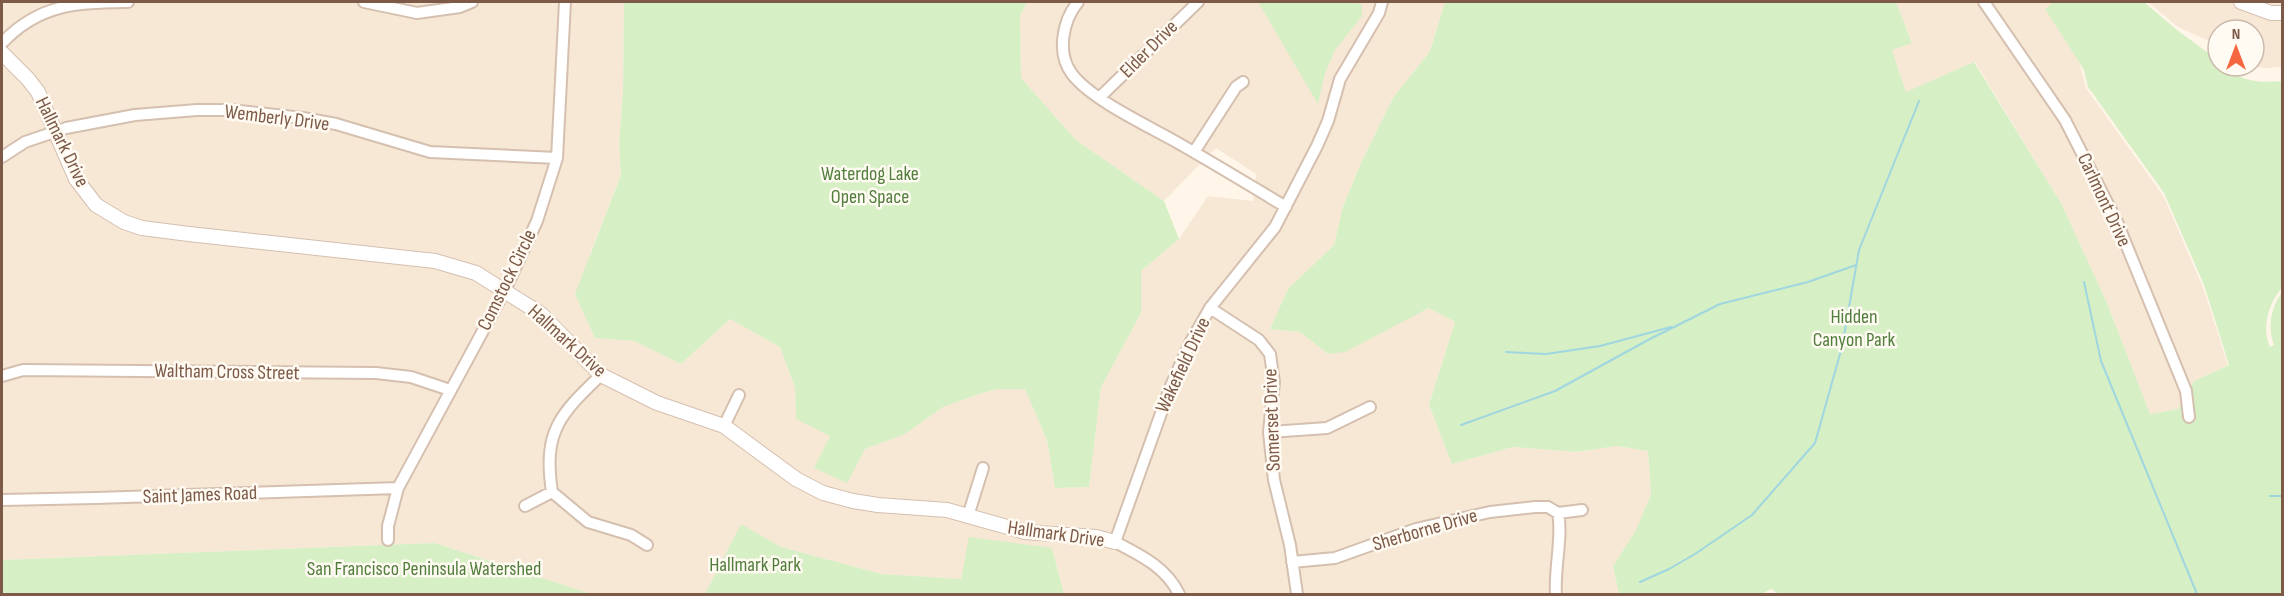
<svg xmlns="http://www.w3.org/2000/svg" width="2284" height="596" font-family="'Sofia Sans Condensed',sans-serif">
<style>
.residential{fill:#f7e8d6}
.green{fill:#d6efc5}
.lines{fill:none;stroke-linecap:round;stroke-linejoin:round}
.stream{stroke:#9fd6df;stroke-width:2}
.minor-casing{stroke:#d5bfaf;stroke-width:14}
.tertiary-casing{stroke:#d5bfaf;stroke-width:16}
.minor{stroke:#fff;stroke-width:10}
.tertiary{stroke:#fff;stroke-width:14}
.labels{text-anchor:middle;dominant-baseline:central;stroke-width:5;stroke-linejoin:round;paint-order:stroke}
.street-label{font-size:20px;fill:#7d5a48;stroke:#fffaf2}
.park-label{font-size:20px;fill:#517e3c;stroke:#fffaf2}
</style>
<rect width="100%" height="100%" fill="#fff6e9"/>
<path class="residential" d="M2,2h622l-1,90 -4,52 2,31 -31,79 5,84 39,3 47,23 49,-45 50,28 15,40 1,32 69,30 40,-15 38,-27 39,-14 16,-4h27l22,51 8,48 34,-1 12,-100 40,-74v-42l38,-32 29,-43 45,5 3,-27 -40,-26 -52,53 -88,-61 -55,-62 -1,-62 7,-14h418l-15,49 -37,47 -31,63 -19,45 -9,39 -46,44 -18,40 30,3 28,22 102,-46 25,14 -26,83 23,59 61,-17 63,5 41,-6 31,5 3,44 -15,36 -23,35 6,28h-555l-12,-46 -91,31 -79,-5 -101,-27 -40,-22 -36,69h-114l-156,-51 -433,17z
M1896,2h162l10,16 18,70 78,109 40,93 24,75 -34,16 -16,28 -28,5 -43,-111 -46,-100 -86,-141 -69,30 -14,-42 20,-8z
M2148,2h134v65l-18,1 -10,-2v-36h-36v15l-40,-18z"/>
<path class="green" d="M624,2h403l-7,14 1,62 55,62 88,61 15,38 -38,32v42l-40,74 -12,100 -34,1 -8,-48 -22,-51h-27l-16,4 -39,14 -38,27 -40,15 -18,34 -33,-15 16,-32 -34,-17 -1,-32 -15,-40 -50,-28 -49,45 -47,-23 -39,-3 -20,-44 46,-119 -2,-31 4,-52z
M1258,2h98l6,3v11l-27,34 -10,23 -7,31z
M1445,2h451l16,41 -20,7 14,42 68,-30 87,141 46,100 43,111 28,-5 16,-28 35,-16 -25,-80 -40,-92 -76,-106 -4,-17 -39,-61 8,-7h91l33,28 41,30v6c10,0 13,6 21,10 13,7 29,6 43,5v207c-13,14 -21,40 -12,59l4,-2c-7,-17 -3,-39 8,-52v301h-503l-8,-5 -9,5h-143l-6,-28 23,-36 15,-35 -3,-44 -31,-5 -41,6 -63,-5 -61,17 -23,-59 26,-83 -26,-14 -84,44 -17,2 -28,-22 -30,-3 18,-40 46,-44 9,-39 19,-45 31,-63 37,-47z
M741,524l40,23 101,27 79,5 8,-42 83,11 12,46h-359z
M435,543l156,51h-589v-34z"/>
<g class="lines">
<path class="stream" d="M2084,282l17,79 96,233
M1506,352l40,2 54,-8 71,-19
M1461,425l94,-34 93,-51 72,-36 88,-22 48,-17
M2270,496h12
M1640,582l29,-13 26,-15 57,-39 63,-72 27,-96 17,-97 60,-149"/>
<defs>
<path id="minor" d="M364,2l53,11 43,-6 12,-5
M1078,2c-15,18 -22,51 -6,72 19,25 72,50 99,65 39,22 77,45 115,68
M1984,2l81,118 52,102 69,169 3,26
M2,43c38,-40 75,-40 126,-41
M1100,97l98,-95
M1194,152l42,-65 7,-5
M2,157l23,-15 41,-14 69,-13 62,-5h34l72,8 33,6 94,28 127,6
M1210,308l49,32 11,14 4,28 -5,50 5,48 16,65 7,49
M2,376l21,-6 353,3 35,4 39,13
M724,426l15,-31
M1269,432l58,-4 43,-21
M552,492l36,30 43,13 16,10
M2,500l94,-2 302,-10
M525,506l27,-14c-9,-60 7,-77 49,-117
M1558,513l24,-3
M968,516l15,-48
M388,540v-14l10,-38 107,-198 32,-69 20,-63 8,-156
M1292,562l43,-4 81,-29 74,-17 45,-5h13l10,6c5,23 -4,56 -2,81
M1179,594c-13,-27 -39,-39 -64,-52l55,-154 19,-43 21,-37 65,-81 42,-81 11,-25 12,-42 39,-66 3,-11"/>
<path id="tertiary" d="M2241,2l30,11h11
M2,53l26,26 10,13 38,87 20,26 28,17 18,6 47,6 246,27 41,12 65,41 60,61 56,28 67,23 72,53 27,14 30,8 25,4 69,5 78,22 71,5 19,5"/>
</defs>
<use href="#minor" class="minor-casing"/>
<use href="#tertiary" class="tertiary-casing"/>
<use href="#minor" class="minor"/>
<use href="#tertiary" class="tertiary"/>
</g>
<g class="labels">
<g class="street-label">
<text transform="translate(1149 49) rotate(-45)">Elder Drive</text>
<text transform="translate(277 118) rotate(7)">Wemberly Drive</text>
<text transform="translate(62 142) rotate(64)">Hallmark Drive</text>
<text transform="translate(2104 200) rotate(65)">Carlmont Drive</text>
<text transform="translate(507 280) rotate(-64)">Comstock Circle</text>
<text transform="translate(567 341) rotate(42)">Hallmark Drive</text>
<text transform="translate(1183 365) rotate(-65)">Wakefield Drive</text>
<text transform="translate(227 372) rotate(1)">Waltham Cross Street</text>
<text transform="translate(1272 420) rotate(-92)">Somerset Drive</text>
<text transform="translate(200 495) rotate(-2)">Saint James Road</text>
<text transform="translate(1425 530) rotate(-16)">Sherborne Drive</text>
<text transform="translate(1056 534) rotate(8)">Hallmark Drive</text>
</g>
<g class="park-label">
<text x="870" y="174">Waterdog Lake<tspan x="870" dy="23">Open Space</tspan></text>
<text x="1854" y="317">Hidden<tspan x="1854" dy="23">Canyon Park</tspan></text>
<text x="755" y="565">Hallmark Park</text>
<text x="424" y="569">San Francisco Peninsula Watershed</text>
</g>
</g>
<rect width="2284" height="596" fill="none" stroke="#7d5a48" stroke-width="6"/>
<g transform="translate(2236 48)"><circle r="28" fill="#fffaf2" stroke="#cbbaae" stroke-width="1.5"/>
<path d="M0-4.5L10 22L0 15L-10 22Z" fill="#f56741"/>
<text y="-9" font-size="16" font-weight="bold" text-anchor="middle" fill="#7d5a48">N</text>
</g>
</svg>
